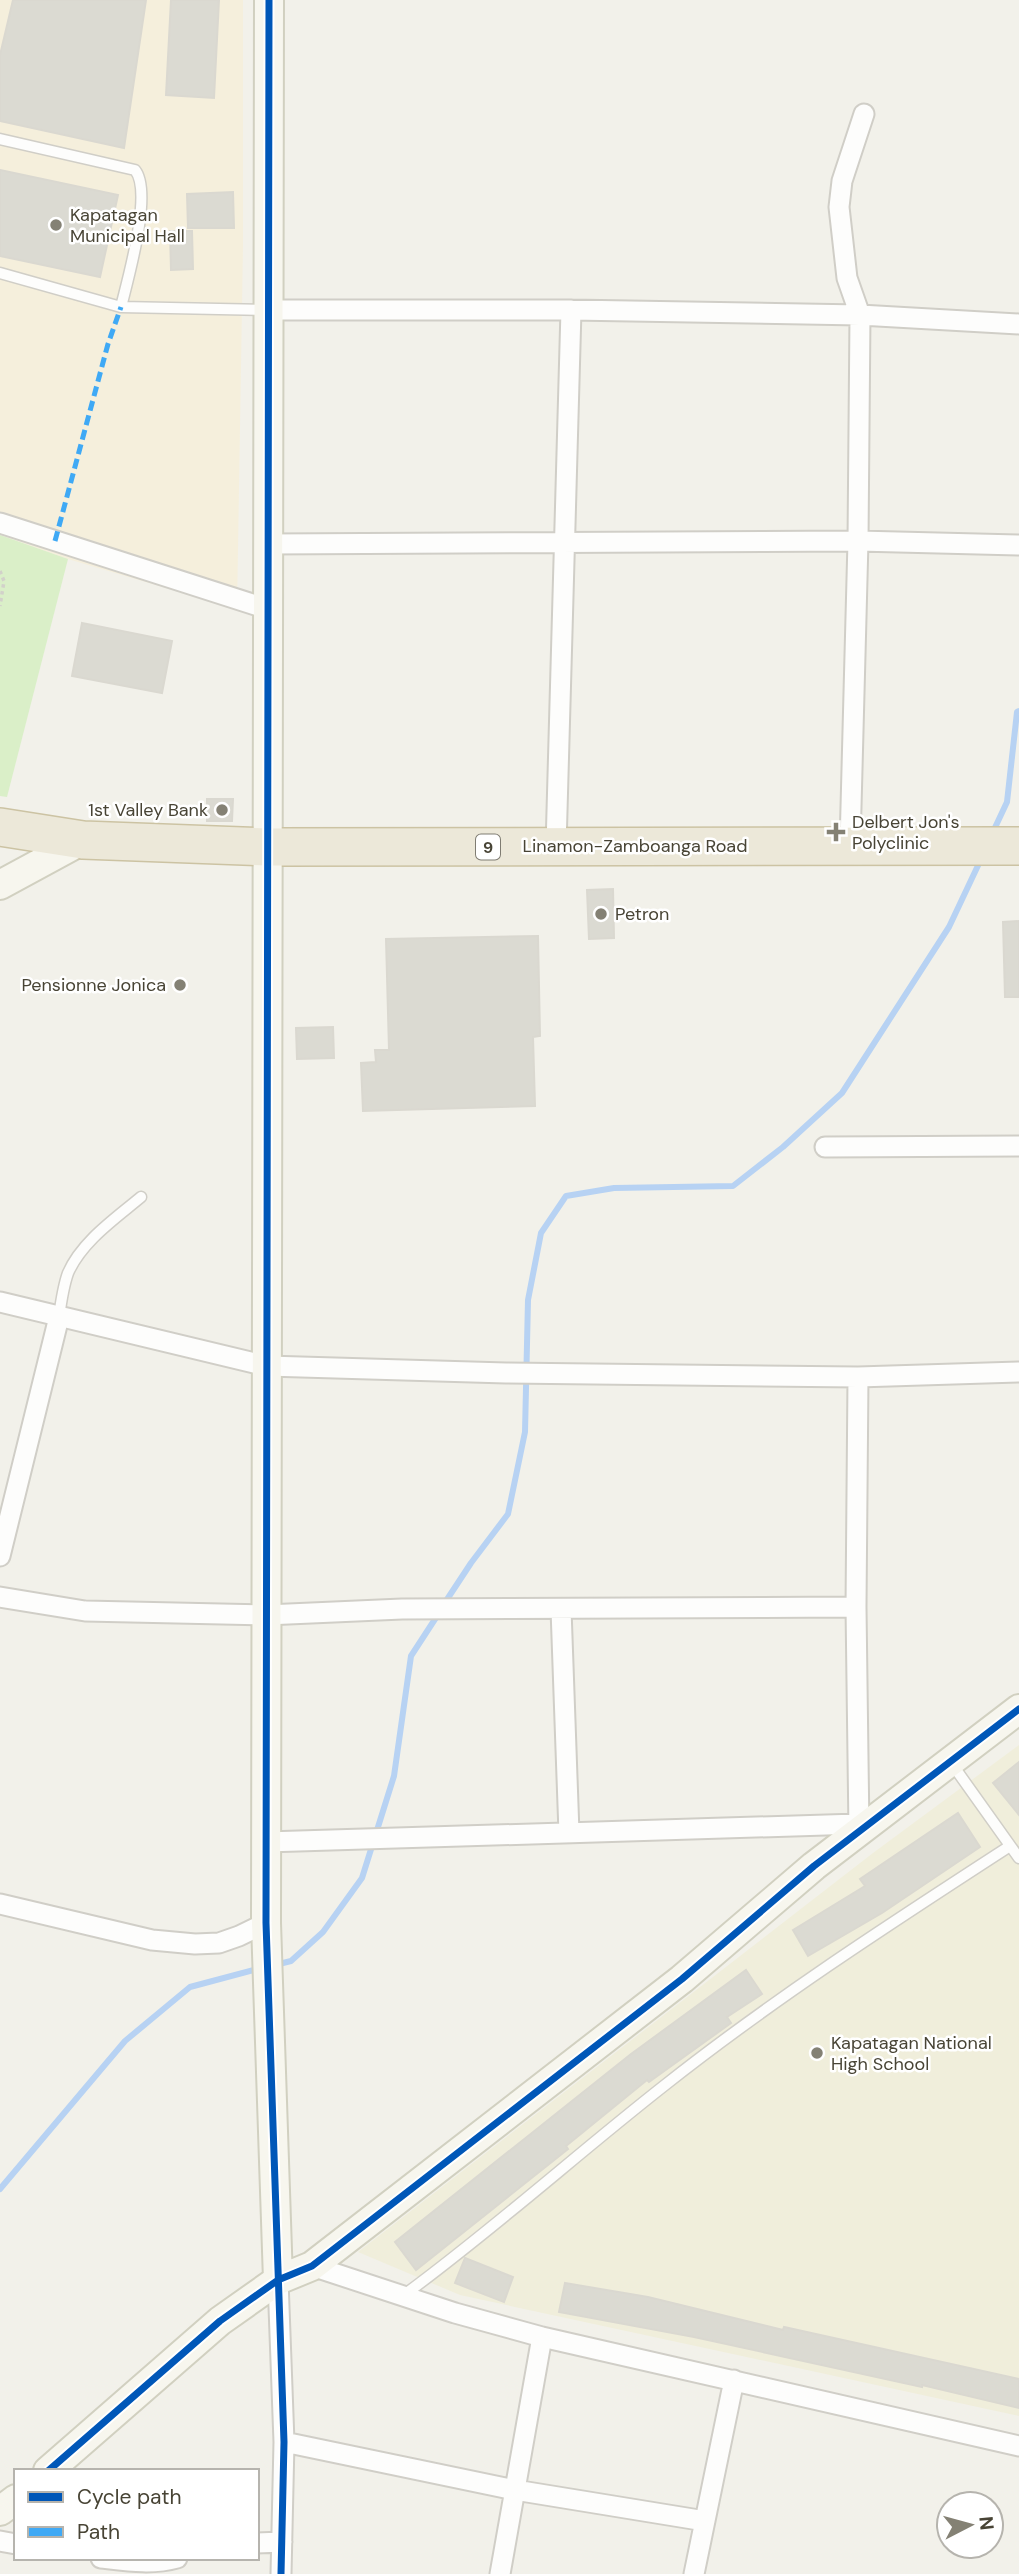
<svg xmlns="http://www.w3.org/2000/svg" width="1019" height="2574" font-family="'DM Sans',sans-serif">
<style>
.commercial{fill:#f5efdc}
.education{fill:#f0eedb}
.green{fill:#daefc8}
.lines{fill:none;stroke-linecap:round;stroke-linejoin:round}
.stream{stroke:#b7d2f3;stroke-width:6}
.building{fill:#dbdad2;stroke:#dad8d0;stroke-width:2}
.lane-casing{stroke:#d0cec7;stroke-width:13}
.street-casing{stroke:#d0cec7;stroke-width:23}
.secondary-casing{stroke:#d1d0c0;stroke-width:32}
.highway-casing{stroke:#ccc3a3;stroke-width:40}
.path{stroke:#d2d1ca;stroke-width:3.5;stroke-dasharray:3.5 3.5;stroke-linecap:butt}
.lane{stroke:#fdfdfc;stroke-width:10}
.street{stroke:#fdfdfc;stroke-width:19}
.secondary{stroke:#f7f6ee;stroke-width:28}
.highway{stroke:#ece8d9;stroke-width:37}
.quiet{stroke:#3fa9f5;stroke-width:5;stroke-dasharray:10 5;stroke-linecap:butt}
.cycleway-casing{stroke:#fff;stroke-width:11}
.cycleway{stroke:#0057b8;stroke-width:7}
.poi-dot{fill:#848174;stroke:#fff;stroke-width:2.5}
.labels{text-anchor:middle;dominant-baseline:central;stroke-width:5;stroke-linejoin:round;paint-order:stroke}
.shield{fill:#fff;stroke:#7f7c72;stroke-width:2}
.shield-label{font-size:16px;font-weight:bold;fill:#484435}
.poi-label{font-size:18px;fill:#484435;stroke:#fff;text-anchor:start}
.street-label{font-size:18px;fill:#484435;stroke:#fff}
</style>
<rect width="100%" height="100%" fill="#f2f1ea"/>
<path class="commercial" d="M0,0h243v246l-6,363 -169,-50 -68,-24z"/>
<path class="education" d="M1019,1745v671l-559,-121 -102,-43 515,-399z"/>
<path class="green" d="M0,535l68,24 -61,238 -7,-1z"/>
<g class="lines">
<path class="stream" d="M992,834l15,-32 10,-90 2,-1
M444,1604l27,-41 37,-49 17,-82 3,-132 13,-67 25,-37 48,-8 119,-2 50,-39 59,-54 107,-166 33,-70
M275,1965l16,-4 32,-29 39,-54 32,-102 17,-120 28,-43
M0,2189l125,-148 65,-54 71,-19"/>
</g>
<path class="building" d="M13,0h133l-22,148 -124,-27v-66z
M171,0h48l-5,98 -48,-3z
M0,170l118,25 -18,82 -100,-21z
M233,192l1,36h-46l-1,-34z
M170,231h22l1,38 -22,1z
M82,623l90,18 -10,52 -90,-17z
M207,799h26l-1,22h-25z
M613,889l1,49 -25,1 -2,-49z
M1019,921v76h-14l-2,-75z
M538,936l2,100 -7,1 2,69 -172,5 -2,-48 15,-1 -1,-12h14l-3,-111z
M333,1027l1,31 -37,1 -1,-31z
M1019,1762v53l-26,-32z
M958,1813l22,34 -98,66 -74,43 -15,-26 72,-44 -5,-7z
M746,1970l16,24 -35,23 4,6 -82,59 -2,-2 -81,66 2,3 -152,121 -21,-28 236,-188z
M465,2258l48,19 -9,25 -49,-19z
M565,2283l83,14 135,33 1,-3 235,52v29l-97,-23v2l-228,-50 -135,-25z"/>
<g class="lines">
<defs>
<path id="lane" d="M0,139l135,31c18,22 -7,108 -14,137
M0,273l121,34 147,3
M59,1317c2,-15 4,-30 9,-44 14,-32 48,-55 73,-76
M952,1764l67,94
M404,2295c90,-66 173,-141 261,-210 110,-87 228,-163 345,-239"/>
<path id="street" d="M268,310h303l289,5 159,9
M0,523l268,86
M268,544l590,-3 161,4
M850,845l8,-304 2,-226 -13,-37 -8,-71 3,-26 22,-67
M556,847l15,-537
M825,1147l194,-1
M0,1302l267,64 239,7 352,4 161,-5
M858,1377l-2,230 3,225
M0,1556l59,-239
M0,1597l85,14 181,4 136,-6 454,-2
M561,1609l8,224
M266,1842l592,-18
M0,1904l152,36 43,4 24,-1 20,-7 27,-13
M312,2266l143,47 87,24 477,109
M278,2280l6,162 -3,132
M284,2442l231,48 190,31
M0,2541l16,3
M257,2543l25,-1
M101,2558c26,3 51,7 76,0
M500,2574l42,-237
M694,2574l40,-194"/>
<path id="secondary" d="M269,0l-3,1923 12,357
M0,885l83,-45
M48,2471l172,-150 58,-41 34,-14 370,-287 132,-113 205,-157
M0,2511l16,-12"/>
<path id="highway" d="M0,827l83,13 184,7 752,-1"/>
</defs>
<use href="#lane" class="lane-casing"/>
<use href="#street" class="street-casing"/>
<use href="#secondary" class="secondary-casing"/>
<use href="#highway" class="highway-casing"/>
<path class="path" d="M0,571l4,10 -4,25"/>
<use href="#lane" class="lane"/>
<use href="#street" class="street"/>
<use href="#secondary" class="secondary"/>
<use href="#highway" class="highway"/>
<path class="quiet" d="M55,541l53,-197 13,-37"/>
<defs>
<path id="cycleway" d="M269,0l-3,1923 18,519 -3,132
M48,2471l172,-150 58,-41 34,-14 370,-287 132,-113 205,-157"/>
</defs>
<use href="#cycleway" class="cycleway-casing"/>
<use href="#cycleway" class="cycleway"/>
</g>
<g class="poi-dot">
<circle cx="56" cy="225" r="7"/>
<circle cx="222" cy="810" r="7"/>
<path d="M832.5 821.5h7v7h7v7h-7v7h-7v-7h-7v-7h7z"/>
<circle cx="601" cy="914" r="7"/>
<circle cx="180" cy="985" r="7"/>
<circle cx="817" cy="2053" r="7"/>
</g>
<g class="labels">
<rect class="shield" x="476" y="834.5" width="24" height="25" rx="5"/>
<g class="shield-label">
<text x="488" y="847">9</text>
</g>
<g class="poi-label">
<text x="70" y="215">Kapatagan<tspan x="70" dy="21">Municipal Hall</tspan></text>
<text x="208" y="810" text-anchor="end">1st Valley Bank</text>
<text x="852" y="822">Delbert Jon's<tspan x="852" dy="21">Polyclinic</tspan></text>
<text x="615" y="914">Petron</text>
<text x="166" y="985" text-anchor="end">Pensionne Jonica</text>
<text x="831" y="2043">Kapatagan National<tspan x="831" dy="21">High School</tspan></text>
</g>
<g class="street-label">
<text x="635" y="846">Linamon-Zamboanga Road</text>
</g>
</g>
<rect x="14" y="2469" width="245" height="91" fill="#ffffff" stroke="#b6b4ae" stroke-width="2"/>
<rect x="28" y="2492" width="35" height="10" fill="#0057b8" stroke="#b6b4ae" stroke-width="2"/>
<text x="77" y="2504" font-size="21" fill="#484435">Cycle path</text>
<rect x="28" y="2527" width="35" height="10" fill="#3fa9f5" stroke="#b6b4ae" stroke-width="2"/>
<text x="77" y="2539" font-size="21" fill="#484435">Path</text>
<g transform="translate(970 2525) rotate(84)"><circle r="33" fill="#ffffff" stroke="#b6b4ae" stroke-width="2"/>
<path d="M0-5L12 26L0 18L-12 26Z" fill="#848174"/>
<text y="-10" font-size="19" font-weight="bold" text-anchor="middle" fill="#484435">N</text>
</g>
</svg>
